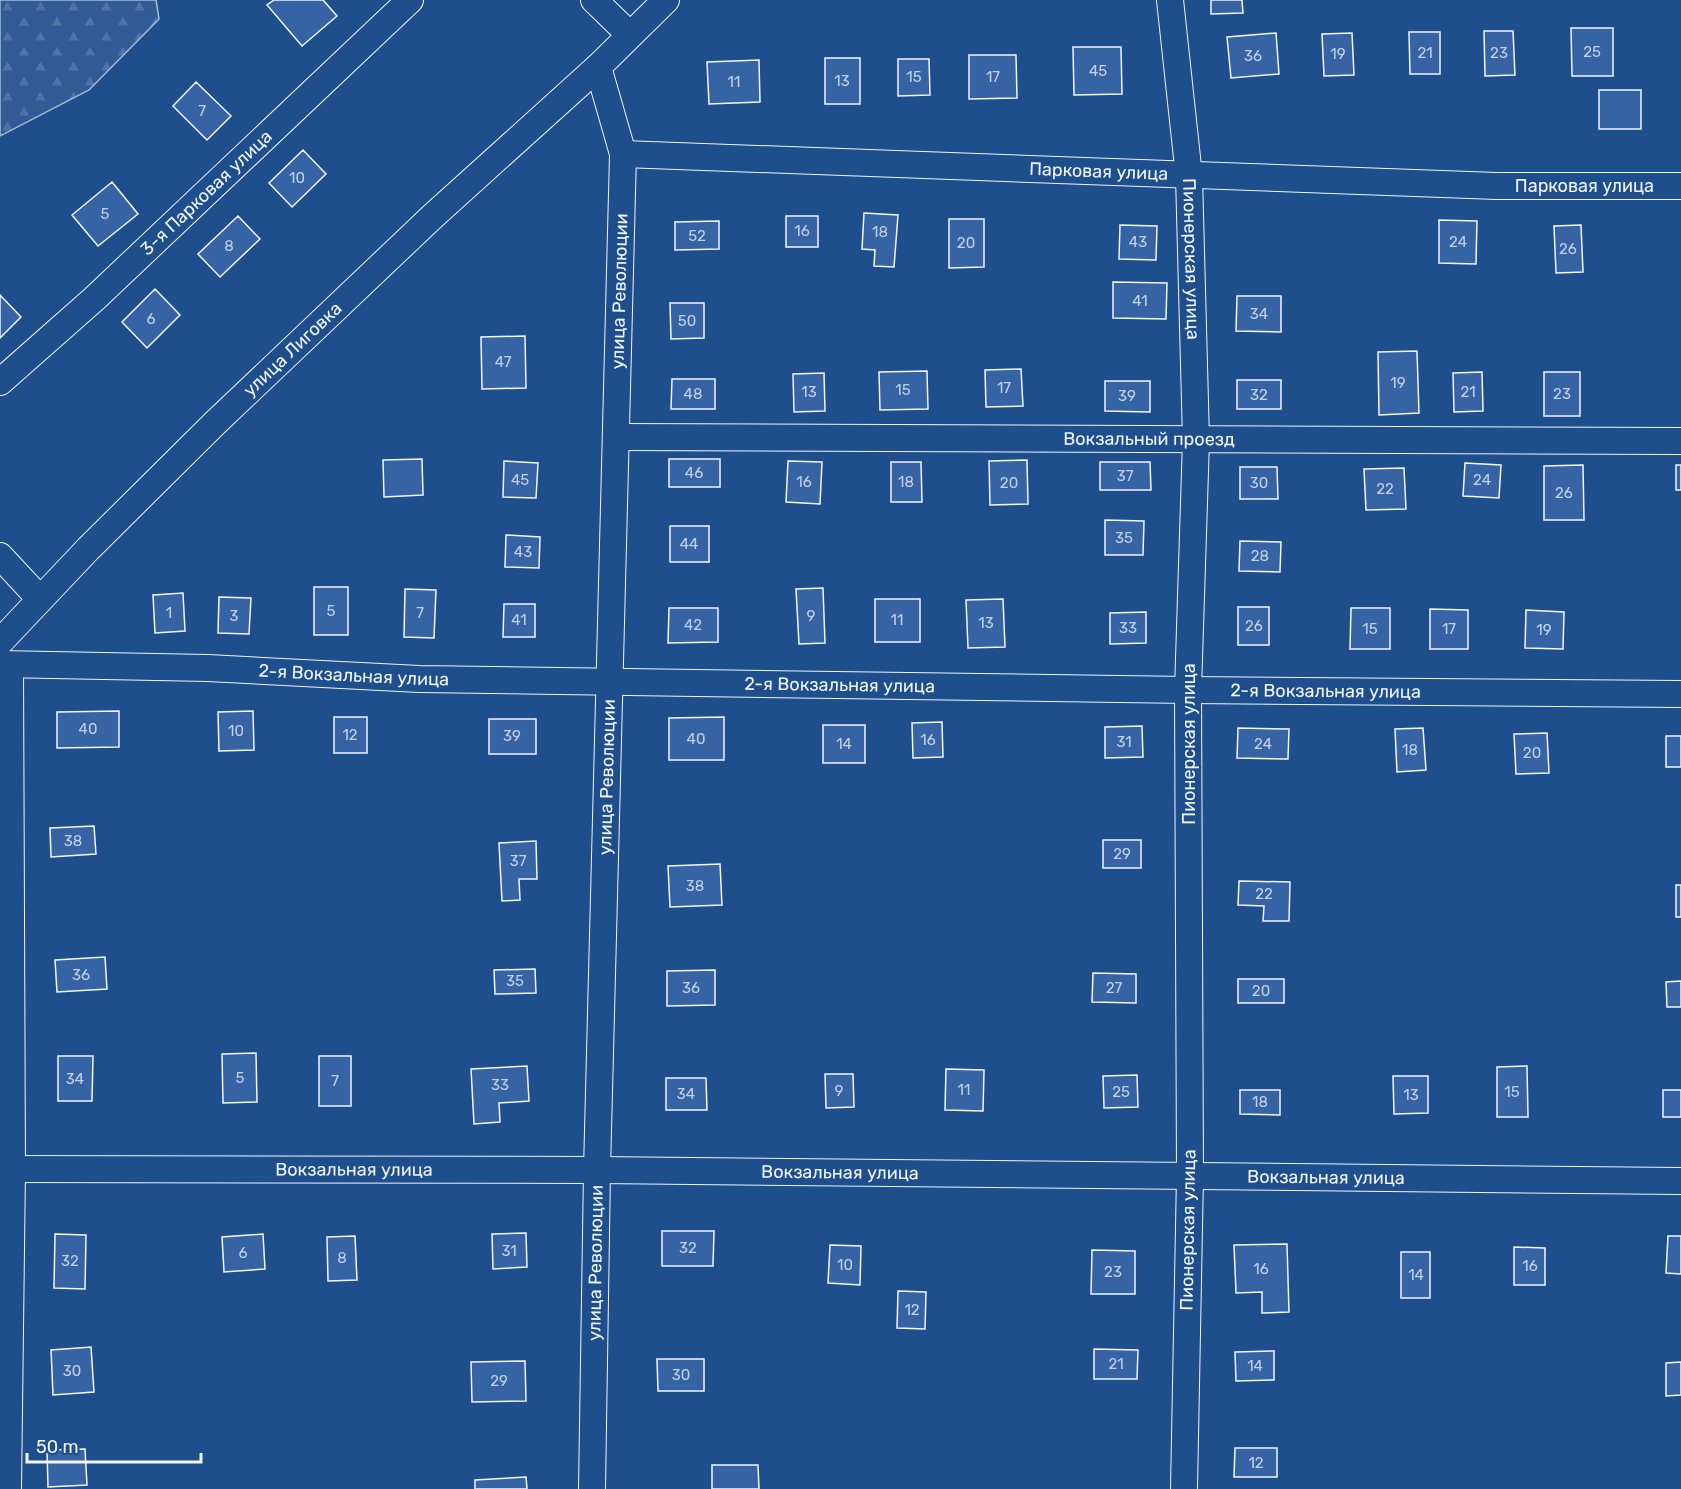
<svg xmlns="http://www.w3.org/2000/svg" width="1681" height="1489" font-family="Rubik,sans-serif">
<style>
.forest{fill:url(#forest-firs);stroke:#a8bbd7;stroke-width:1.5}
.building{fill:#3563a3;stroke:#f2f6ff;stroke-width:1.5}
.lines{fill:none;stroke-linecap:round;stroke-linejoin:round}
.minor-casing{stroke:#f2f6ff;stroke-width:28}
.minor{stroke:#1f4e8c;stroke-width:26}
.labels{text-anchor:middle;dominant-baseline:central;stroke-width:4.5;stroke-linejoin:round;paint-order:stroke}
.number-label{font-size:15px;fill:#c3d1e8}
.street-label{font-size:18px;fill:#f2f6ff;stroke:#1f4e8c}
</style>
<defs>
<pattern id="forest-firs" width="22" height="20" patternUnits="userSpaceOnUse" patternTransform="scale(1.5)"><rect width="22" height="20" fill="#305b95"/><path d="M5 1l3.5 6h-7zM16 11l3.5 6h-7z" fill="#4e73a5"/></pattern>
</defs>
<rect width="100%" height="100%" fill="#1f4e8c"/>
<path class="forest" d="M0,0h156l3,19 -70,71 -89,46z"/>
<path class="building" d="M274,0h49l14,16 -35,30 -35,-41z
M1211,0h31l1,13 -32,1z
M1571,28h42v48h-41z
M1484,31h29l2,44 -30,1z
M1409,32h31v42h-30z
M1276,33l3,41 -48,4 -4,-41z
M1352,33l2,42 -30,1 -2,-42z
M1073,47h48l1,47 -48,1z
M969,55h47l1,43 -48,1z
M825,58h35v46h-35z
M898,59h31l1,36 -32,1z
M759,60l1,42 -51,2 -2,-42z
M196,82l35,34 -24,24 -34,-34z
M1599,90h42v39h-42z
M303,150l23,24 -34,33 -23,-24z
M112,182l26,32 -40,32 -26,-31z
M864,213l34,2 -4,52 -20,-1 1,-16 -13,-1z
M238,216l22,23 -40,38 -22,-23z
M786,216h32v31h-32z
M949,219h35v48l-35,1z
M1439,220l38,1 -1,43 -37,-1z
M719,221v28l-44,1v-28z
M1120,225l37,1 -1,34 -37,-1z
M1581,225l2,47 -27,1 -2,-47z
M1113,282l54,1 -1,36 -53,-1z
M155,289l25,26 -33,33 -25,-26z
M0,295l21,22 -21,21z
M1237,296h44v36l-45,-1z
M670,303h34v35l-33,1z
M525,336l1,52 -44,1 -1,-52z
M1417,351l2,62 -40,2 -1,-63z
M1021,369l2,37 -37,1 -1,-37z
M927,371l1,38 -48,1 -1,-38z
M1482,372l1,39 -29,1 -1,-39z
M1544,372h36v44h-36z
M824,373l1,38 -31,1 -1,-38z
M672,379h43v30h-44z
M1237,380h44v29h-44z
M1105,381h45v31l-45,-1z
M422,459l1,36 -39,2 -1,-37z
M669,459h51v28h-51z
M1027,460l1,44 -38,1 -1,-44z
M504,461l34,2 -2,35 -33,-1z
M788,461l34,1 -2,42 -34,-2z
M891,462h30l1,40h-31z
M1100,462h50l1,28h-51z
M1465,463l36,2 -2,33 -36,-2z
M1583,465l1,55h-40v-54z
M1676,465h5v25h-5z
M1240,467h37l1,32h-38z
M1404,468l2,41 -40,1 -2,-41z
M1105,520l39,1 -1,34h-38z
M670,526h39v36h-39z
M506,535l34,2 -1,31 -34,-1z
M1240,541l41,1 -1,30 -41,-1z
M314,587h34v48h-34z
M823,588l2,55 -26,1 -3,-55z
M405,589l31,1 -2,48 -30,-1z
M183,593l2,38 -30,2 -2,-38z
M219,597l32,1 -2,36 -31,-1z
M875,599h45v43h-45z
M1003,599l2,48 -37,1 -2,-48z
M504,604h31v33h-32z
M1238,607h31v38h-31z
M669,608h49v34l-50,1z
M1351,608h39v41h-40z
M1430,609l38,1v39h-38z
M1526,610l38,2 -1,37 -38,-1z
M1146,612v31l-36,1v-31z
M119,711v36l-62,1v-36z
M253,711l1,39 -35,1 -1,-39z
M334,717h33v36h-33z
M724,717v43h-55v-42z
M489,719h47v35h-47z
M942,722l1,35 -30,1 -1,-35z
M823,725h42v38h-42z
M1142,726l1,31 -38,1v-31z
M1238,728l51,1 -1,30 -51,-1z
M1423,728l3,42 -29,2 -2,-43z
M1547,733l2,40 -33,1 -2,-40z
M1666,736h15v31h-15z
M94,826l2,28 -45,3 -1,-29z
M1103,840h38v28h-38z
M536,841l1,38h-18l1,21 -18,1 -3,-58z
M720,864l2,41 -52,2 -2,-41z
M1239,881l51,1 -1,39h-26l1,-15 -26,-1z
M1676,885h5v32h-5z
M105,957l2,32 -50,3 -2,-32z
M535,969l1,24 -41,1 -1,-24z
M715,970v35l-48,1v-35z
M1093,973l43,1v29l-44,-1z
M1238,979h46v24h-46z
M1681,981v26h-14l-1,-25z
M256,1053l1,49 -34,1 -1,-49z
M58,1056h35l-1,45h-34z
M319,1056h32v50h-32z
M527,1066l2,35 -30,2 1,19 -26,2 -3,-55z
M1527,1066l1,51h-31v-50z
M946,1069l38,1 -1,41 -38,-1z
M825,1074h28l1,33 -28,1z
M1137,1075l1,32 -34,1 -1,-32z
M1393,1076h35v37l-34,1z
M666,1078h40l1,32h-41z
M1240,1090h40v25l-40,-1z
M1663,1090h18v27h-18z
M662,1231h52l-1,35h-51z
M526,1233l1,34 -34,2 -1,-35z
M55,1234l31,1 -1,54 -31,-1z
M263,1234l2,35 -41,3 -2,-35z
M355,1236l2,44 -29,1 -1,-44z
M1668,1236h13v38l-15,-1z
M1287,1244l2,68 -27,1v-21l-26,1 -2,-48z
M830,1245l31,1 -1,39 -32,-2z
M1514,1247l31,1v37h-31z
M1092,1250l43,1v43h-44z
M1401,1252h29v46h-29z
M898,1291l28,1 -1,37 -28,-1z
M91,1347l3,45 -41,3 -2,-45z
M1094,1349l44,1 -1,29h-43z
M1274,1351v29l-38,1 -1,-29z
M657,1359h47v32h-46z
M525,1361l1,40 -54,1 -1,-40z
M1681,1362v33l-15,1v-33z
M1235,1448h42v29h-43z
M85,1449l2,36 -39,2 -1,-37z
M712,1465h46l1,24h-47z
M526,1477l1,12h-52v-9z"/>
<g class="lines">
<defs>
<g id="minor">
<path d="M594,0l35,34"/>
<path id="s1" d="M1170,0l19,176 7,264 -8,250 2,485 -6,314"/>
<path id="s2" d="M623,154l874,32h184"/>
<path id="s3" d="M0,382l94,-83 316,-299"/>
<path id="s4" d="M617,437l1064,4"/>
<path d="M0,556l40,43"/>
<path id="s5" d="M0,642l88,-93 127,-126 218,-207 165,-149 68,-67"/>
<path id="s6" d="M0,664l208,4 211,11 769,11 493,4"/>
<path id="s7" d="M0,1169l597,1 1084,11"/>
<path d="M8,1489l4,-320 -2,-504"/>
<path id="s8" d="M592,1489l5,-319 26,-1016 -25,-87"/>
</g>
</defs>
<use href="#minor" class="minor-casing"/>
<use href="#minor" class="minor"/>
</g>
<g class="labels">
<g class="number-label">
<text x="1592" y="52">25</text>
<text x="1425" y="53">21</text>
<text x="1499" y="53">23</text>
<text x="1338" y="54">19</text>
<text x="1253" y="56">36</text>
<text x="1098" y="71">45</text>
<text x="914" y="77">15</text>
<text x="993" y="77">17</text>
<text x="842" y="81">13</text>
<text x="734" y="82">11</text>
<text x="202" y="111">7</text>
<text x="297" y="178">10</text>
<text x="105" y="214">5</text>
<text x="802" y="231">16</text>
<text x="880" y="232">18</text>
<text x="697" y="236">52</text>
<text x="1138" y="242">43</text>
<text x="1458" y="242">24</text>
<text x="966" y="243">20</text>
<text x="229" y="246">8</text>
<text x="1568" y="249">26</text>
<text x="1140" y="301">41</text>
<text x="1259" y="314">34</text>
<text x="151" y="319">6</text>
<text x="687" y="321">50</text>
<text x="503" y="362">47</text>
<text x="1398" y="383">19</text>
<text x="1004" y="388">17</text>
<text x="903" y="390">15</text>
<text x="809" y="392">13</text>
<text x="1468" y="392">21</text>
<text x="693" y="394">48</text>
<text x="1562" y="394">23</text>
<text x="1259" y="395">32</text>
<text x="1127" y="396">39</text>
<text x="694" y="473">46</text>
<text x="1125" y="476">37</text>
<text x="520" y="480">45</text>
<text x="1482" y="480">24</text>
<text x="804" y="482">16</text>
<text x="906" y="482">18</text>
<text x="1009" y="483">20</text>
<text x="1259" y="483">30</text>
<text x="1385" y="489">22</text>
<text x="1564" y="493">26</text>
<text x="1124" y="538">35</text>
<text x="689" y="544">44</text>
<text x="523" y="552">43</text>
<text x="1260" y="556">28</text>
<text x="331" y="611">5</text>
<text x="169" y="613">1</text>
<text x="420" y="613">7</text>
<text x="234" y="616">3</text>
<text x="811" y="616">9</text>
<text x="519" y="620">41</text>
<text x="897" y="620">11</text>
<text x="986" y="623">13</text>
<text x="693" y="625">42</text>
<text x="1254" y="626">26</text>
<text x="1128" y="628">33</text>
<text x="1370" y="629">15</text>
<text x="1449" y="629">17</text>
<text x="1544" y="630">19</text>
<text x="88" y="729">40</text>
<text x="236" y="731">10</text>
<text x="350" y="735">12</text>
<text x="512" y="736">39</text>
<text x="696" y="739">40</text>
<text x="928" y="740">16</text>
<text x="1124" y="742">31</text>
<text x="844" y="744">14</text>
<text x="1263" y="744">24</text>
<text x="1410" y="750">18</text>
<text x="1532" y="753">20</text>
<text x="73" y="841">38</text>
<text x="1122" y="854">29</text>
<text x="518" y="861">37</text>
<text x="695" y="886">38</text>
<text x="1264" y="894">22</text>
<text x="81" y="975">36</text>
<text x="515" y="981">35</text>
<text x="691" y="988">36</text>
<text x="1114" y="988">27</text>
<text x="1261" y="991">20</text>
<text x="240" y="1078">5</text>
<text x="75" y="1079">34</text>
<text x="335" y="1081">7</text>
<text x="500" y="1085">33</text>
<text x="964" y="1090">11</text>
<text x="839" y="1091">9</text>
<text x="1121" y="1092">25</text>
<text x="1512" y="1092">15</text>
<text x="686" y="1094">34</text>
<text x="1411" y="1095">13</text>
<text x="1260" y="1102">18</text>
<text x="688" y="1248">32</text>
<text x="509" y="1251">31</text>
<text x="243" y="1253">6</text>
<text x="342" y="1258">8</text>
<text x="70" y="1261">32</text>
<text x="845" y="1265">10</text>
<text x="1530" y="1266">16</text>
<text x="1261" y="1269">16</text>
<text x="1113" y="1272">23</text>
<text x="1416" y="1275">14</text>
<text x="912" y="1310">12</text>
<text x="1116" y="1364">21</text>
<text x="1255" y="1366">14</text>
<text x="72" y="1371">30</text>
<text x="681" y="1375">30</text>
<text x="499" y="1381">29</text>
<text x="1256" y="1463">12</text>
</g>
<g class="street-label">
<text stroke="none"><textPath href="#s2" startOffset="476">Парковая улица</textPath></text>
<text stroke="none"><textPath href="#s2" startOffset="962">Парковая улица</textPath></text>
<text stroke="none"><textPath href="#s3" startOffset="280">3-я Парковая улица</textPath></text>
<text stroke="none"><textPath href="#s1" startOffset="260">Пионерская улица</textPath></text>
<text stroke="none"><textPath href="#s8" startOffset="1198">улица Революции</textPath></text>
<text stroke="none"><textPath href="#s5" startOffset="414">улица Лиговка</textPath></text>
<text stroke="none"><textPath href="#s4" startOffset="532">Вокзальный проезд</textPath></text>
<text stroke="none"><textPath href="#s6" startOffset="354">2-я Вокзальная улица</textPath></text>
<text stroke="none"><textPath href="#s6" startOffset="840">2-я Вокзальная улица</textPath></text>
<text stroke="none"><textPath href="#s6" startOffset="1326">2-я Вокзальная улица</textPath></text>
<text transform="translate(1189 744) rotate(-90)">Пионерская улица</text>
<text stroke="none"><textPath href="#s8" startOffset="712">улица Революции</textPath></text>
<text stroke="none"><textPath href="#s7" startOffset="354">Вокзальная улица</textPath></text>
<text stroke="none"><textPath href="#s7" startOffset="840">Вокзальная улица</textPath></text>
<text stroke="none"><textPath href="#s7" startOffset="1326">Вокзальная улица</textPath></text>
<text transform="translate(1188 1230) rotate(-89)">Пионерская улица</text>
<text stroke="none"><textPath href="#s8" startOffset="226">улица Революции</textPath></text>
</g>
</g>
<path d="M27 1453v9h174v-9" fill="none" stroke="#f2f6ff" stroke-width="3"/>
<text x="36" y="1453" font-size="18" fill="#f2f6ff" stroke="#1f4e8c" stroke-width="4.5" paint-order="stroke">50 m</text>
</svg>
